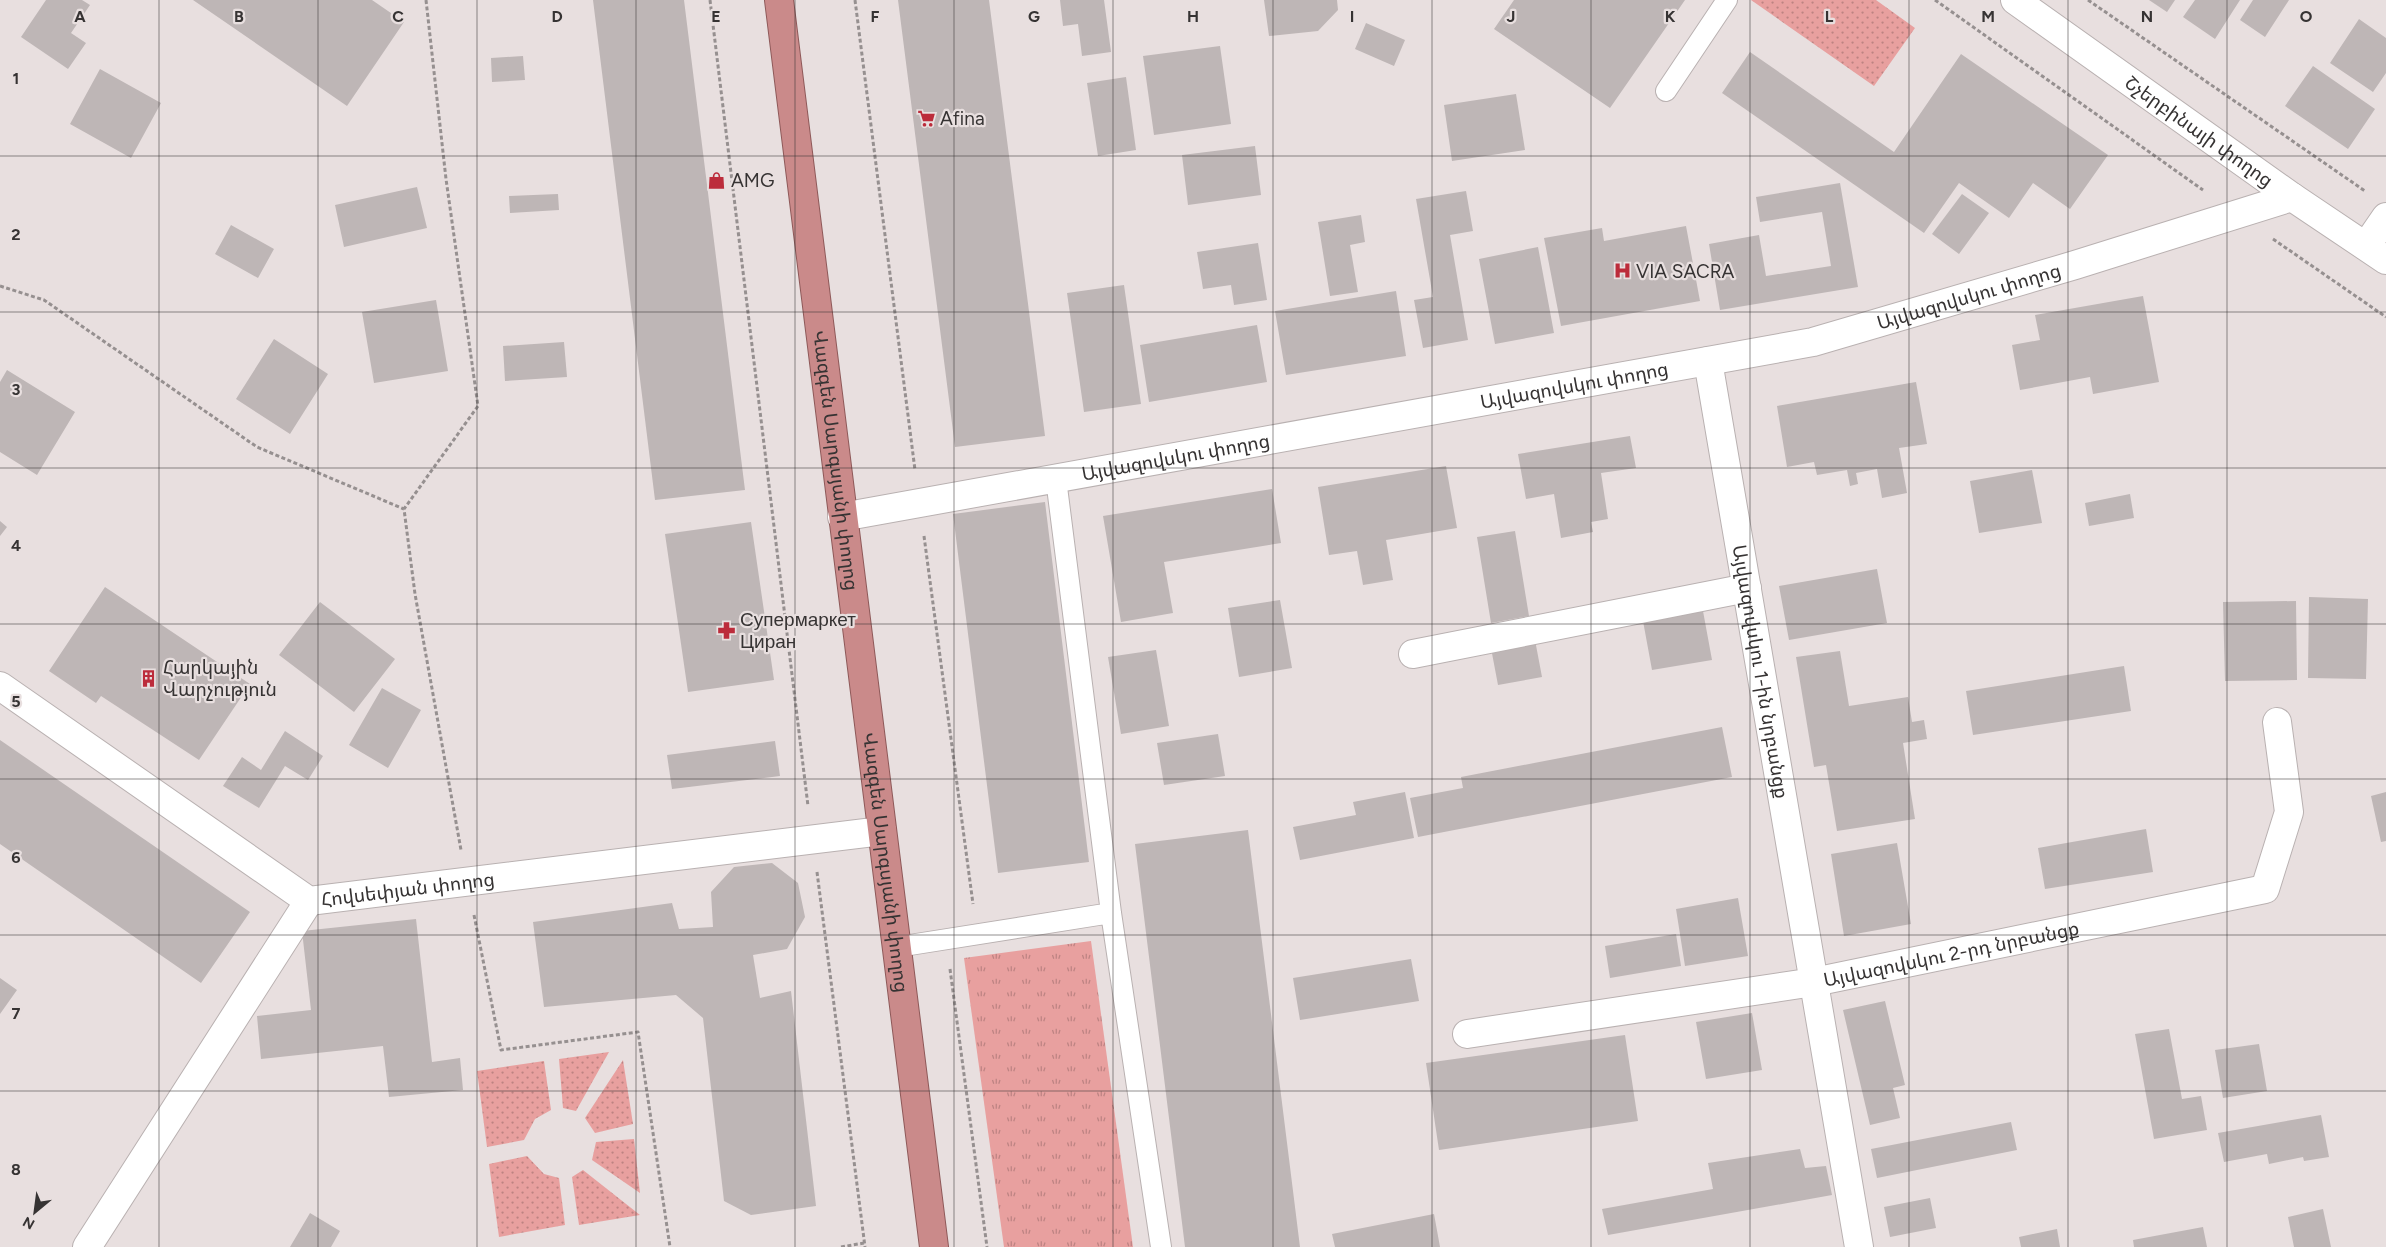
<svg xmlns="http://www.w3.org/2000/svg" width="2386" height="1247" font-family="Figtree,'Noto Sans Armenian',sans-serif">
<style>
.grass{fill:url(#grass-dots)}
.park{fill:url(#park-tufts)}
.building{fill:#beb6b6}
.lines{fill:none;stroke-linecap:round;stroke-linejoin:round}
.service-casing{stroke:#b9b1b1;stroke-width:22}
.minor-casing{stroke:#b9b1b1;stroke-width:30}
.tertiary-casing{stroke:#b9b1b1;stroke-width:30}
.trunk-casing{stroke:#8e5959;stroke-width:30}
.path{stroke:#969090;stroke-width:3;stroke-dasharray:4 2.5;stroke-linecap:butt}
.service{stroke:#fff;stroke-width:20}
.minor{stroke:#fff;stroke-width:28}
.tertiary{stroke:#fff;stroke-width:28}
.trunk{stroke:#ca8a8a;stroke-width:28}
.grid{fill:none;stroke:#363333;stroke-width:1;stroke-opacity:0.55}
.labels{text-anchor:middle;dominant-baseline:central;stroke-width:4.5;stroke-linejoin:round;paint-order:stroke}
.poi-label{font-size:19px;fill:#363333;stroke:#e8dfdf;text-anchor:start}
.street-label{font-size:19px;fill:#363333;stroke:#e8dfdf}
.grid-label{font-size:16px;text-anchor:middle;font-weight:bold;fill:#363333;stroke:#e8dfdf;stroke-width:4.5;stroke-linejoin:round;paint-order:stroke}
</style>
<defs>
<pattern id="grass-dots" width="8" height="8" patternUnits="userSpaceOnUse" patternTransform="scale(1.25)"><rect width="8" height="8" fill="#e8a09f"/><path d="M2 2h.1M6 6h.1" fill="none" stroke="#bd8382" stroke-width="1.8" stroke-linecap="round"/></pattern>
<pattern id="park-tufts" width="24" height="20" patternUnits="userSpaceOnUse" patternTransform="scale(1.25)"><rect width="24" height="20" fill="#e8a09f"/><path d="M3 7l-1-3M5 7V3M7 7l1-3M15 17l-1-3M17 17v-4M19 17l1-3" fill="none" stroke="#bd8382"/></pattern>
</defs>
<rect width="100%" height="100%" fill="#e8dfdf"/>
<path class="grass" d="M1751,0h125l39,28 -41,58z
M609,1052l-33,59 -13,-3 -4,-49z
M623,1060l10,64 -38,9 -10,-15z
M544,1061l7,49 -16,9 -11,21 -37,7 -10,-76z
M634,1139l6,54 -48,-33 4,-18z
M527,1156l17,18 15,4 6,47 -66,12 -10,-73z
M583,1170l57,45 -61,10 -7,-48z"/>
<path class="park" d="M1091,941l42,306h-129l-40,-289z"/>
<path class="building" d="M46,0h36l8,5 -19,28 15,10 -18,26 -47,-32z
M193,0h179l32,22 -57,84z
M593,0h91l61,490 -90,10z
M898,0h91l56,436 -90,11z
M1060,0h44l7,52 -29,4 -4,-32 -15,2z
M1264,0h73l1,10 -20,21 -49,5z
M1514,0h171l-75,108 -116,-79z
M2149,0h26l-8,12z
M2195,0h45l-25,39 -32,-22z
M2253,0h36l-24,37 -25,-17z
M2359,19l27,19v35l-13,19 -43,-29z
M1366,23l39,17 -11,26 -39,-17z
M1220,46l11,78 -77,11 -11,-79z
M1750,52l144,100 67,-98 147,101 -38,54 -37,-26 -24,35 -50,-35 -35,50 -202,-140z
M523,56l2,24 -33,2 -1,-24z
M2313,66l62,43 -27,40 -63,-43z
M100,69l61,34 -30,55 -61,-34z
M1126,77l10,73 -38,6 -11,-73z
M1516,94l9,56 -73,11 -8,-56z
M1255,146l6,49 -73,10 -6,-50z
M1840,183l18,104 -138,23 -11,-66 50,-9 7,41 65,-10 -9,-54 -62,10 -4,-25z
M417,187l10,41 -83,19 -9,-42z
M1466,191l7,40 -23,4 18,105 -45,8 -9,-48 19,-3 -17,-98z
M558,194l1,16 -49,3 -1,-17z
M1962,194l27,19 -30,41 -27,-20z
M1361,215l4,27 -15,3 8,47 -28,4 -12,-74z
M231,225l43,24 -16,29 -43,-24z
M1686,226l14,75 -139,25 -17,-88 58,-10 2,13z
M1258,243l9,57 -33,5 -3,-20 -28,4 -6,-37z
M1538,247l16,86 -59,11 -16,-85z
M1124,285l17,119 -57,8 -17,-119z
M1396,291l10,65 -120,19 -11,-64z
M2143,296l16,86 -66,12 -3,-17 -70,13 -8,-45 28,-5 -5,-25z
M436,300l12,71 -74,12 -12,-71z
M1257,325l10,57 -118,20 -9,-57z
M274,339l54,35 -38,60 -54,-35z
M564,342l3,35 -62,4 -2,-35z
M7,370l68,42 -38,63 -37,-23v-70z
M1916,382l11,62 -28,4 8,45 -25,5 -5,-29 -21,4 2,11 -8,2 -3,-16 -30,5 -3,-13 -27,5 -10,-61z
M1630,436l6,32 -35,5 7,46 -17,3 2,10 -32,6 -7,-44 -28,5 -8,-45z
M1446,466l11,62 -71,12 7,40 -30,5 -6,-34 -28,4 -11,-68z
M2032,470l10,53 -63,10 -9,-52z
M1272,489l9,54 -117,19 9,51 -52,9 -18,-106z
M2130,494l4,24 -45,8 -4,-23z
M1045,502l44,360 -91,11 -45,-359z
M0,521l7,6 -7,9z
M751,522l23,158 -86,12 -23,-158z
M1515,531l14,85 -38,7 -14,-86z
M1877,569l10,54 -98,17 -10,-54z
M105,587l145,97 -51,76 -98,-64 -5,7 -47,-32z
M2309,597l59,2 -2,80 -58,-1z
M1280,600l12,68 -53,9 -11,-69z
M2296,601l1,79 -72,1 -2,-79z
M320,602l75,57 -41,53 -75,-57z
M1703,611l9,49 -60,10 -9,-49z
M1535,640l7,37 -44,8 -7,-37z
M1156,650l13,76 -48,8 -13,-77z
M1840,651l9,55 59,-9 4,25 12,-2 3,19 -24,4 12,76 -78,12 -11,-66 -12,2 -18,-110z
M2124,666l7,45 -158,24 -7,-44z
M382,688l39,22 -33,58 -39,-23z
M1722,727l10,50 -314,60 -8,-39 53,-10 -2,-11z
M285,731l38,25 -15,24 -23,-14 -26,42 -36,-22 19,-29 19,13z
M1218,734l7,42 -61,9 -7,-42z
M0,740l250,172 -49,71 -201,-139z
M775,741l5,35 -108,13 -5,-34z
M1405,792l9,46 -114,22 -7,-33 63,-12 -3,-13z
M2386,792v49l-5,1 -10,-46z
M2146,829l7,43 -108,17 -7,-41z
M1248,830l52,417h-115l-50,-403z
M1897,843l14,81 -67,12 -13,-82z
M772,863l26,20 7,34 -18,32 -34,6 7,43 31,-7 25,215 -65,9 -27,-14 -21,-183 -27,-23 -132,12 -11,-85 139,-19 7,26 34,-2 -2,-35 23,-25z
M1738,898l10,58 -63,10 -9,-57z
M416,919l16,143 28,-4 3,32 -74,7 -6,-51 -122,13 -4,-43 54,-6 -9,-79z
M1676,934l5,32 -71,12 -5,-32z
M1411,959l8,42 -119,19 -7,-42z
M0,978l17,12 -17,24z
M1885,1001l20,84 -12,3 7,30 -30,7 -27,-115z
M1752,1013l10,57 -56,9 -10,-57z
M2169,1029l13,70 19,-3 6,34 -53,9 -19,-105z
M1625,1035l13,86 -199,29 -13,-87z
M2259,1044l8,47 -44,7 -8,-48z
M2321,1115l8,42 -25,4 -1,-4 -34,7 -2,-10 -43,8 -6,-29z
M2011,1122l6,28 -140,28 -6,-29z
M1800,1149l5,19 21,-2 6,29 -224,40 -6,-26 111,-20 -5,-26z
M1930,1198l6,30 -46,9 -6,-30z
M2323,1209l8,38h-37l-6,-30z
M310,1213l30,18 -9,16h-41z
M1434,1214l6,33h-105l-3,-13z
M2203,1227l4,20h-73l-1,-7z
M2057,1229l3,18h-39l-2,-10z"/>
<g class="lines">
<defs>
<path id="service" d="M1666,91l61,-91
M1056,479l55,434 50,334
M897,947l214,-34"/>
<g id="minor">
<path d="M2366,246l20,-29"/>
<path id="s1" d="M1708,361l151,886"/>
<path id="s2" d="M842,517l971,-175 262,-77 217,-68"/>
<path d="M1413,654l334,-66"/>
<path id="s3" d="M0,686l309,215 573,-70"/>
<path id="s4" d="M1467,1034l347,-52 451,-93 24,-77 -12,-90"/>
<path d="M87,1247l222,-346"/>
</g>
<g id="tertiary">
<path id="s5" d="M2015,0l277,197 94,63"/>
</g>
<g id="trunk">
<path id="s6" d="M779,0l155,1247"/>
</g>
</defs>
<use href="#service" class="service-casing"/>
<use href="#minor" class="minor-casing"/>
<use href="#tertiary" class="tertiary-casing"/>
<use href="#trunk" class="trunk-casing"/>
<path class="path" d="M426,0l20,179 32,227 -74,103 11,85 46,256
M710,0l98,806
M855,0l60,470
M1935,0l268,190
M2088,0l277,191
M2273,239l113,78
M0,286l44,14 213,147 147,62
M924,536l49,368
M817,872l48,375
M474,915l27,135 137,-18 32,215
M950,969l37,278
M841,1247l23,-4"/>
<use href="#service" class="service"/>
<use href="#minor" class="minor"/>
<use href="#tertiary" class="tertiary"/>
<use href="#trunk" class="trunk"/>
</g>
<path class="grid" d="M159,0v1247M318,0v1247M477,0v1247M636,0v1247M795,0v1247M954,0v1247M1113,0v1247M1273,0v1247M1432,0v1247M1591,0v1247M1750,0v1247M1909,0v1247M2068,0v1247M2227,0v1247M0,156h2386M0,312h2386M0,468h2386M0,624h2386M0,779h2386M0,935h2386M0,1091h2386"/>
<defs>
<symbol id="supermarket-bare" viewBox="-9 -9 18 18"><path d="M-6-5.5h2.5l.6 2H6L4.5 2H-2.5L-4.4-4H-6ZM-1.5 3.2a1.3 1.3 0 1 0 .1 0ZM3 3.2a1.3 1.3 0 1 0 .1 0Z" fill="#bc2c3b" stroke="#e8dfdf" stroke-width="2.5" paint-order="stroke"/></symbol>
<symbol id="shop-bare" viewBox="-9 -9 18 18"><path d="M-5-2.5h2.3a2.7 3.5 0 0 1 5.4 0H5L5.5 6h-11ZM-1.5-2.5h3a1.5 2.3 0 0 0-3 0Z" fill="#bc2c3b" stroke="#e8dfdf" stroke-width="2.5" paint-order="stroke"/></symbol>
<symbol id="hospital-bare" viewBox="-9 -9 18 18"><path d="M-5-5h3v3.5h4V-5h3V5h-3V1.5h-4V5h-3Z" fill="#bc2c3b" stroke="#e8dfdf" stroke-width="2.5" paint-order="stroke"/></symbol>
<symbol id="pharmacy-bare" viewBox="-9 -9 18 18"><path d="M-2-6h4v4h4v4h-4v4h-4v-4h-4v-4h4Z" fill="#bc2c3b" stroke="#e8dfdf" stroke-width="2.5" paint-order="stroke"/></symbol>
<symbol id="building-bare" viewBox="-9 -9 18 18"><path d="M-4-6H4V6H1V3H-1V6H-4ZM-2.5-4.3h1.7v1.8h-1.7ZM.8-4.3h1.7v1.8H.8ZM-2.5-1h1.7V.8h-1.7ZM.8-1h1.7V.8H.8Z" fill="#bc2c3b" stroke="#e8dfdf" stroke-width="2.5" paint-order="stroke"/></symbol>
</defs>
<g fill-rule="evenodd">
<use href="#supermarket-bare" x="914" y="106" width="25" height="25"/>
<use href="#shop-bare" x="704" y="168" width="25" height="25"/>
<use href="#hospital-bare" x="1610" y="258" width="25" height="25"/>
<use href="#pharmacy-bare" x="714" y="618" width="25" height="25"/>
<use href="#building-bare" x="136" y="666" width="25" height="25"/>
</g>
<g class="labels">
<g class="poi-label">
<text x="940" y="118">Afina</text>
<text x="731" y="180">AMG</text>
<text x="1636" y="271">VIA SACRA</text>
<text x="740" y="619">Супермаркет<tspan x="740" dy="22">Циран</tspan></text>
<text x="163" y="667">Հարկային<tspan x="163" dy="22">Վարչություն</tspan></text>
</g>
<g class="street-label">
<text stroke="none"><textPath href="#s5" startOffset="226">Շչերբինայի փողոց</textPath></text>
<text stroke="none"><textPath href="#s2" startOffset="1149">Այվազովսկու փողոց</textPath></text>
<text stroke="none"><textPath href="#s2" startOffset="744">Այվազովսկու փողոց</textPath></text>
<text stroke="none"><textPath href="#s2" startOffset="339">Այվազովսկու փողոց</textPath></text>
<text stroke="none"><textPath href="#s6" startOffset="464">Վազգեն Սարգսյանի փողոց</textPath></text>
<text stroke="none"><textPath href="#s1" startOffset="315">Այվազովսկու 1-ին նրբանցք</textPath></text>
<text stroke="none"><textPath href="#s6" startOffset="869">Վազգեն Սարգսյանի փողոց</textPath></text>
<text stroke="none"><textPath href="#s3" startOffset="476">Հովսեփյան փողոց</textPath></text>
<text stroke="none"><textPath href="#s4" startOffset="491">Այվազովսկու 2-րդ նրբանցք</textPath></text>
</g>
</g>
<g class="grid-label">
<text x="80" y="22">A</text>
<text x="239" y="22">B</text>
<text x="398" y="22">C</text>
<text x="557" y="22">D</text>
<text x="716" y="22">E</text>
<text x="875" y="22">F</text>
<text x="1034" y="22">G</text>
<text x="1193" y="22">H</text>
<text x="1352" y="22">I</text>
<text x="1511" y="22">J</text>
<text x="1670" y="22">K</text>
<text x="1829" y="22">L</text>
<text x="1988" y="22">M</text>
<text x="2147" y="22">N</text>
<text x="2306" y="22">O</text>
<text x="16" y="84">1</text>
<text x="16" y="240">2</text>
<text x="16" y="395">3</text>
<text x="16" y="551">4</text>
<text x="16" y="707">5</text>
<text x="16" y="863">6</text>
<text x="16" y="1019">7</text>
<text x="16" y="1175">8</text>
</g>
<g transform="translate(35 1212) rotate(209)" stroke="#e8dfdf" stroke-width="4" paint-order="stroke">
<path d="M0-4L9 19L0 12L-9 19Z" fill="#363333"/>
<text y="-8" font-size="14" font-weight="bold" text-anchor="middle" fill="#363333">N</text>
</g>
</svg>
